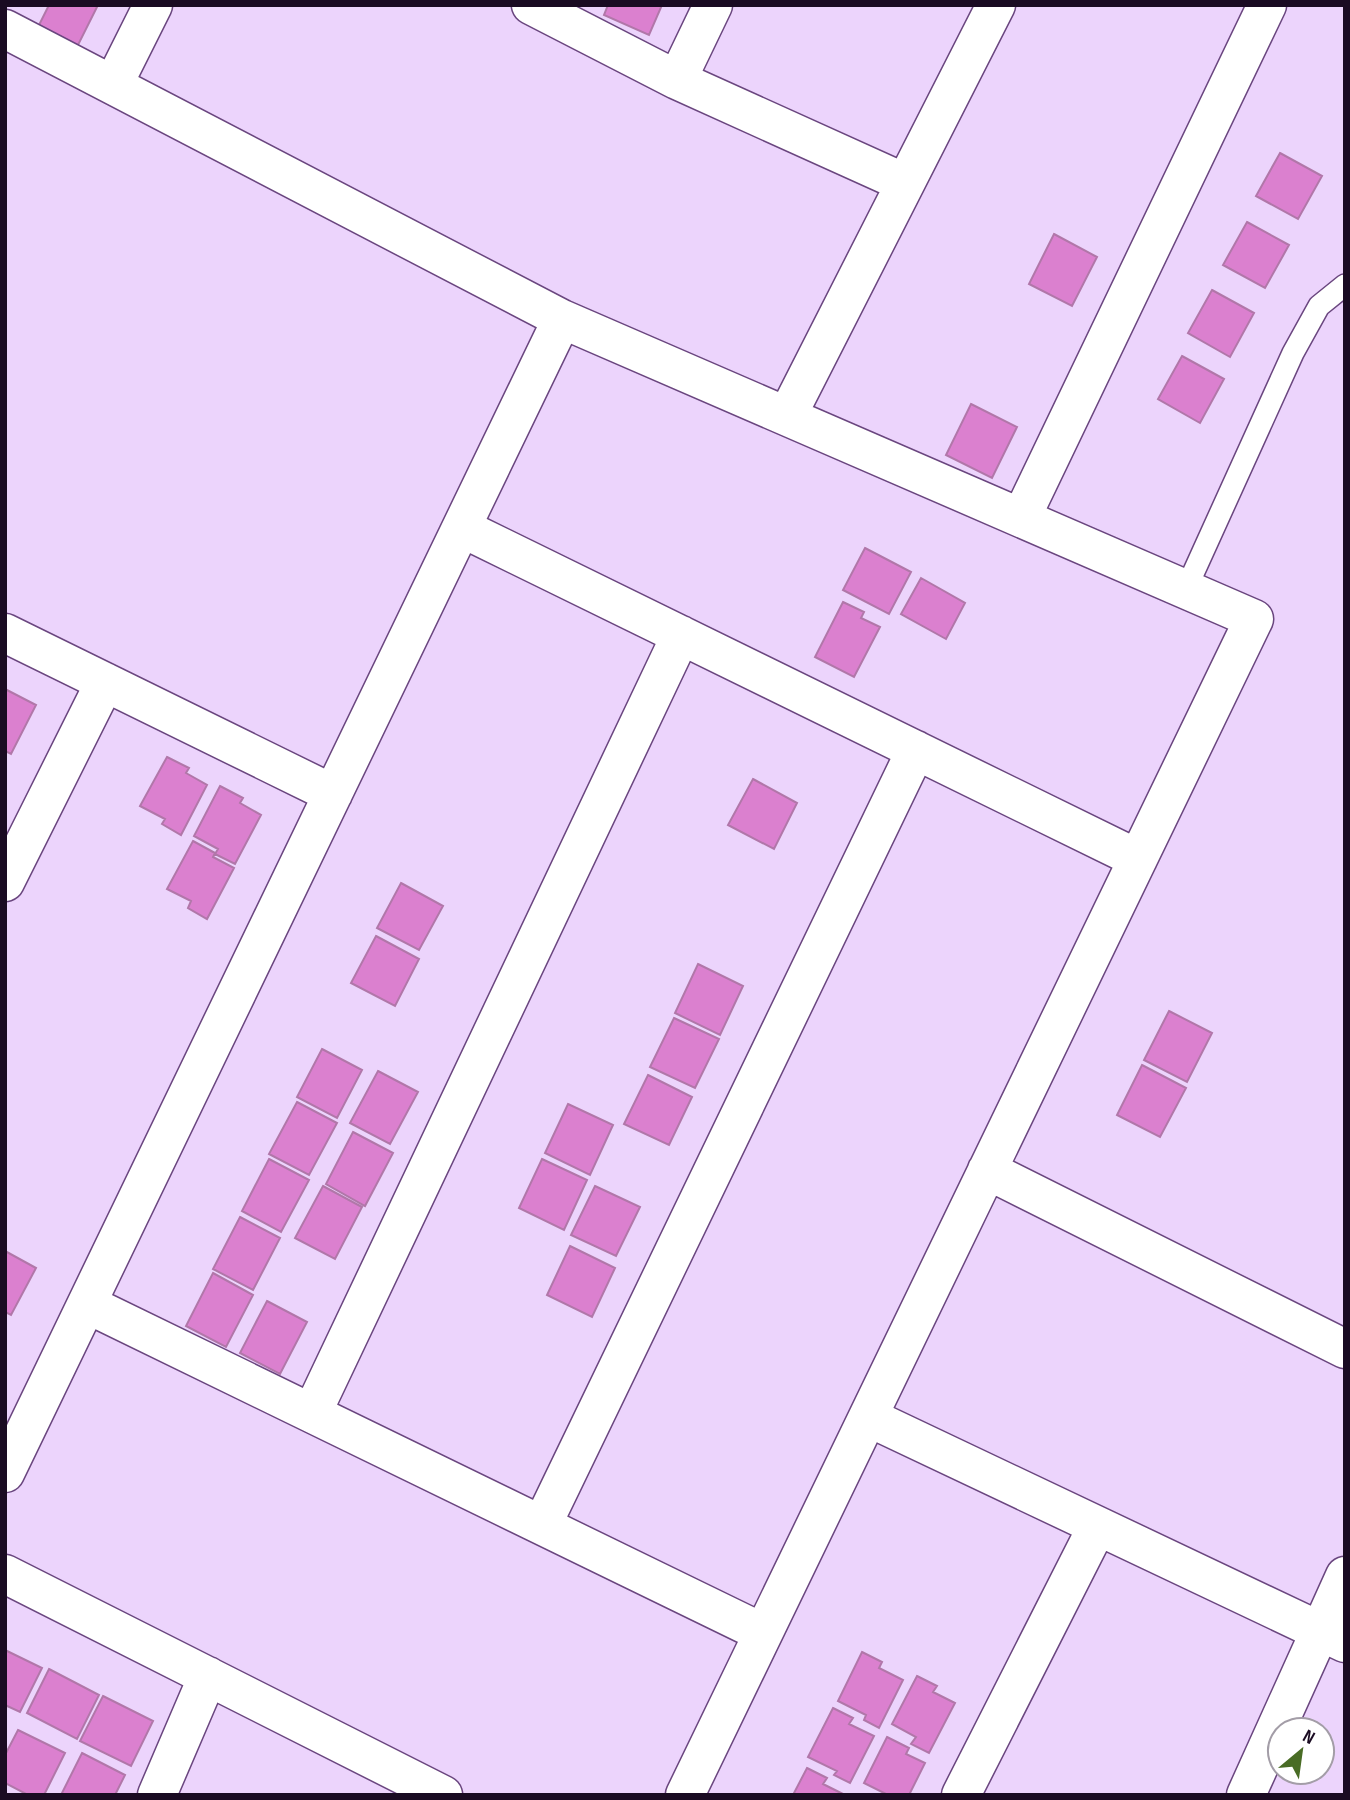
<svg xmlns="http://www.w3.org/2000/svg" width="1350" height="1800" font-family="'Sofia Sans Condensed',sans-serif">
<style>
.building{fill:#db80cf;stroke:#b177a9;stroke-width:2}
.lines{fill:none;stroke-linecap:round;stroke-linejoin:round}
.service-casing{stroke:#6a467f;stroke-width:24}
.minor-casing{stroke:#6a467f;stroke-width:41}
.service{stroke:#fff;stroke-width:21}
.minor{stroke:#fff;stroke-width:38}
</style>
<rect width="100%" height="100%" fill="#ecd4fc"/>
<path class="building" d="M49,5h49l-22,44 -39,-20z
M608,5h54l-13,30 -45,-20z
M1280,153l42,23 -24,43 -42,-23z
M1247,222l42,23 -24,43 -42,-23z
M1054,234l43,23 -25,49 -43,-22z
M1212,290l42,23 -24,44 -42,-24z
M1182,356l42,23 -24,44 -42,-24z
M971,404l46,23 -25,51 -46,-23z
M865,548l46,24 -22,42 -46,-24z
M921,578l44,25 -19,36 -45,-25z
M843,602l21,10 -3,6 19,9 -26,50 -39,-20z
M5,689l31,16 -25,49 -6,-3z
M167,757l22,11 -3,5 21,12 -26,50 -19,-11 3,-5 -25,-13z
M753,779l44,24 -23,46 -46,-24z
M220,786l23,12 -3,5 21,12 -26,49 -20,-10 3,-5 -24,-13z
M193,841l22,12 -2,4 21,11 -27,51 -19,-11 3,-7 -24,-12z
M401,883l42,23 -24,44 -42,-22z
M376,936l43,23 -24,47 -44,-23z
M698,964l45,22 -23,49 -45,-22z
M1169,1011l43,22 -25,49 -43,-22z
M674,1018l45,21 -24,49 -45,-21z
M322,1049l40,21 -25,48 -40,-21z
M1142,1065l44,23 -26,49 -43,-22z
M378,1071l40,21 -28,52 -40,-21z
M648,1075l44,22 -23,48 -45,-21z
M297,1102l40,21 -28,52 -40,-21z
M568,1104l45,21 -23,50 -45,-22z
M353,1132l40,21 -28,53 -39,-22z
M269,1159l40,21 -28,52 -39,-21z
M542,1159l45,21 -23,50 -45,-22z
M323,1186l39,21 -27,52 -40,-21z
M595,1186l45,21 -24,49 -45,-21z
M240,1217l40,21 -27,52 -40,-21z
M570,1246l45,22 -23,49 -45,-22z
M5,1251l31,17 -25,47 -6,-3z
M213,1273l40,22 -27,52 -40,-21z
M267,1301l40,21 -27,52 -40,-21z
M5,1650l37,18 -22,44 -15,-7z
M862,1652l20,10 -3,6 24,12 -24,48 -15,-8 2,-5 -28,-14z
M49,1669l50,26 -22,44 -50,-26z
M917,1676l20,10 -4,6 22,11 -26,50 -18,-9 5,-7 -24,-13z
M103,1696l50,25 -22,45 -51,-25z
M833,1708l20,10 -4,6 25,12 -24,47 -16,-8 3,-4 -29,-14z
M18,1730l47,23 -21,42h-16l-23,-12v-28z
M887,1737l22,11 -3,6 19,9 -16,32h-21l-24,-12z
M82,1753l43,22 -10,20h-54z
M807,1768l20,10 -4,6 22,11h-52z"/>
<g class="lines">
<defs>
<path id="service" d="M1186,589l107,-236 26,-47 26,-21"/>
<path id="minor" d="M531,5l146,75 36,-75
M5,29l557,290 692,300 -569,1176
M677,80l228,103
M113,85l40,-80
M787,416l209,-411
M1021,518l246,-513
M462,528l676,331
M5,633l328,161
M5,882l100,-200
M987,1170l358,179
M87,1304l676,329
M312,1413l369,-778
M868,1417l477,226
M5,1473l557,-1154
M542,1525l374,-775
M5,1574l438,221
M157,1795l51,-119
M961,1795l136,-268
M1246,1795l99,-219"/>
</defs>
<use href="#service" class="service-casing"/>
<use href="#minor" class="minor-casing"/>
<use href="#service" class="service"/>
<use href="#minor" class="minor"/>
</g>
<rect width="1350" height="1800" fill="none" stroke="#1a0b22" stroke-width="14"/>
<g transform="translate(1301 1751) rotate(29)"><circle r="33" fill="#ffffff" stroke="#a39da7" stroke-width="2"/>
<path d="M0-5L12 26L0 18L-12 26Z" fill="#496c25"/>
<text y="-10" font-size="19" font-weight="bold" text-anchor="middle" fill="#1a0b22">N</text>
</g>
</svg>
